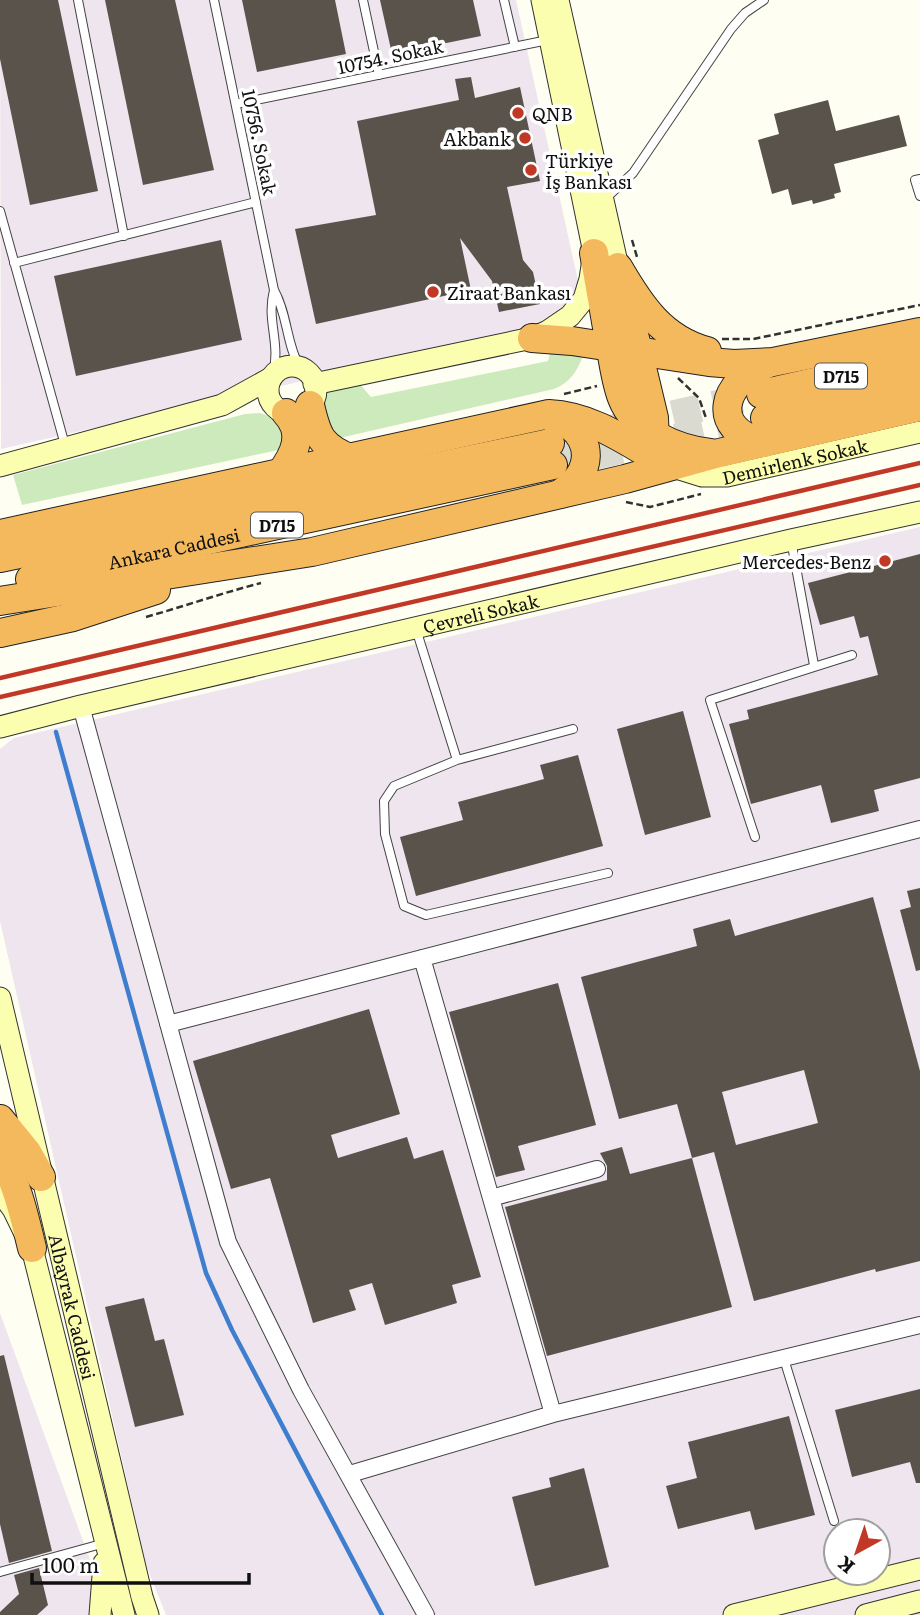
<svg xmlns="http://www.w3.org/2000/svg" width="920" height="1615" font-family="Literata,serif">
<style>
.industrial{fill:#eee5ee;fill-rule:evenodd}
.green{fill:#cdeabc}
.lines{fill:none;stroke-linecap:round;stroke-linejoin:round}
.stream{stroke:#3f7ece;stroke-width:4.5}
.building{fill:#59534c;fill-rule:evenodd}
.highway-tunnel{stroke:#dbdad1;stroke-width:28;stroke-dasharray:28 14;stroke-linecap:butt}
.lane-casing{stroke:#434343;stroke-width:10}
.street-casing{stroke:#434343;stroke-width:18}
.secondary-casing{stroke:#323232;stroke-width:23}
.highway-casing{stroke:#212121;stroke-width:30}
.path{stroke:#323232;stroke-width:2.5;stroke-dasharray:7 3.5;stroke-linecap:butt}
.lane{stroke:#fff;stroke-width:8}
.street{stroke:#fff;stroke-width:16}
.secondary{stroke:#fbfeaf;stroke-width:21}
.highway{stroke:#f4b95d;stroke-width:28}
.rail{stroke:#c13827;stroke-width:4.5}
.poi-dot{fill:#c13827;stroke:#fff;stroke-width:2.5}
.labels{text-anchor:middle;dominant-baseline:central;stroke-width:7;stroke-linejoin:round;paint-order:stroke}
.shield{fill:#fff;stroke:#585858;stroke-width:2}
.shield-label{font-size:16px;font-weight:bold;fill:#101010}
.street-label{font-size:18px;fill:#101010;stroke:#fff}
.poi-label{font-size:18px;fill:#101010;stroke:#fff;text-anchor:start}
</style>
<rect width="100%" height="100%" fill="#fffef3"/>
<path class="industrial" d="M0,0h516l70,317 -585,132z
M920,527v1088h-754l-20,-50 -146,-644v-172l14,-11zM836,1531h42v42h-42z
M0,1313l110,302h-110z"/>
<path class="green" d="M552,345l33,5c-6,18 -13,32 -31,39l-219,50 -12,-24 2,-29 33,-4 13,15 177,-36z
M260,413c22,7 23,15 23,36l-261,56 -9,-30 232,-61z"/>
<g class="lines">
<path class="stream" d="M56,732l150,541 26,57 150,285"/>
</g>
<path class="building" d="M0,0h58l40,191 -68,14 -30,-146z
M105,0h70l39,170 -71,15z
M242,0h93l11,54 -89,18z
M380,0h93l8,36 -89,18z
M471,77l4,21 45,-11 20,94 -33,6 16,73 10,12 7,32 -41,8 -7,-31 -32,-43 11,52 -155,34 -21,-95 81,-14 -19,-94 102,-21 -4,-21z
M828,100l8,31 63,-16 8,31 -73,18 7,28 -7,2 1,4 -22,6 -1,-4 -20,5 -4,-16 -16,5 -14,-54 21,-6 -5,-20z
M221,240l21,100 -166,36 -22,-100z
M920,554v224l-46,12 5,21 -48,12 -10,-38 -70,19 -22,-80 20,-5 -2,-9 131,-35 -10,-39 -8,2 -6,-22 -34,9 -12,-42z
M683,711l28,106 -66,18 -28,-106z
M578,755l25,91 -187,50 -16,-59 63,-17 -5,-18 86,-23 -4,-14z
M920,888v82l-4,1 -16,-61 11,-3 -4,-16z
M873,897l47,174v190l-44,11 -1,-3 -121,32 -40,-149 -22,6 -15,-54 -58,15 -38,-142 116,-31 -4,-17 37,-10 5,17zM804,1070l14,53 -82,22 -14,-53z
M558,983l38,142 -78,21 7,24 -29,7 -47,-165z
M369,1009l31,105 -69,21 7,23 69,-21 7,22 29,-9 38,127 -29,8 5,18 -72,22 -13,-42 -23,7 7,20 -43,13 -43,-145 -39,11 -38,-128z
M622,1147l8,27 62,-16 40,149 -185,49 -42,-149 102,-27v-14l-7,-13z
M144,1298l11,43 9,-2 20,76 -49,12 -30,-120z
M4,1355l48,196 -43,12 -9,-39v-168z
M920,1389v94h-4l-6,-21 -58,15 -17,-67z
M789,1416l26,99 -60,15 -5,-19 -72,18 -12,-43 31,-8 -9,-36z
M584,1468l25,99 -74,19 -23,-89 39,-10 -2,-9z
M39,1568l9,37 -11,10h-37v-3l19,-18 -5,-19z"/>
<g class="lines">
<path class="highway-tunnel" d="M550,443l202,-47
M553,465l203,-45"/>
<defs>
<path id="lane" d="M78,0l46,236
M214,0l60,290c14,25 12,54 26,78
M363,0l16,75
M504,0l11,47
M236,104l312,-64
M920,179l-5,1 5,16
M605,199l28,-26 98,-144 14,-16 19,-13
M0,211l65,234
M14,263l242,-61
M273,375c8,-34 -7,-53 1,-85
M791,540l23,125
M416,629l41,131
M573,729l-116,31 -63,26 -10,15 1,33 19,72 22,9 182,-42
M755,837l-45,-137 142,-45
M784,1359l50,162
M0,1572l105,-29"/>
<path id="street" d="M81,706l147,536 73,148 125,225
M422,958l131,456
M168,1024l752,-195
M491,1198l106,-29
M350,1474l203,-60 367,-89"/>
<g id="secondary">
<path d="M558,0l60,267"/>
<circle cx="292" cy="390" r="24"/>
<path d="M314,384l218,-46 16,-7 22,-15 14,-17 6,-20 4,-26 -52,-253"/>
<path d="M0,466l222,-61 49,-27"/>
<path id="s1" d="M670,466l32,10h25l193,-44"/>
<path id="s2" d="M0,727l81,-21 710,-166 129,-28"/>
<path id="s3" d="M0,998l142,599 6,18"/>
<path d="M0,1191l13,18 19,39 92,367"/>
<path d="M100,1615l4,-52"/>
<path d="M734,1615l186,-46"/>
<path d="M866,1615l54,-14"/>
</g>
<g id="highway">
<path d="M594,253c5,29 10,57 15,86 4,19 6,41 13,59 13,34 55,51 88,55"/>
<path d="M618,267c22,38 44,72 89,84"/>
<path d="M623,288l31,130 1,25"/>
<path d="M532,338l40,3 137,21 25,2 39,-2 147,-30"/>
<path d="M761,394l159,-36"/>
<path d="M310,405c7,31 11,42 42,54"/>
<path d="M765,418l155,-35"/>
<path d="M554,419c25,5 41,31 26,56 -5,8 -12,13 -20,19"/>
<path d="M764,443c-56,-13 -42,-62 3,-79"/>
<path d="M280,474c15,-20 25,-41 6,-61"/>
<path d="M0,534l549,-120c45,2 81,30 120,52"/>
<path d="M0,558l550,-115"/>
<path id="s4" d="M30,579l523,-114"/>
<path d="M0,601l312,-49 313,-73 94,-26 201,-46"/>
<path d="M0,633l73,-16 83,-27"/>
<path d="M0,1119l27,33 14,25"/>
<path d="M0,1154c17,29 24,61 32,94"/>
</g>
</defs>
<use href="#lane" class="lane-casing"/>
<use href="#street" class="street-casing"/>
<use href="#secondary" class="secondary-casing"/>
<use href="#highway" class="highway-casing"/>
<path class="path" d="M632,240l5,17
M722,339h31l167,-34
M678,378l21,20 7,20
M564,394l33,-8
M626,502l24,5 51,-13
M146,617c39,-11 76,-24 115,-34"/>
<use href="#lane" class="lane"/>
<use href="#street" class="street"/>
<use href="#secondary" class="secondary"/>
<use href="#highway" class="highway"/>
<path class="rail" d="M0,678l920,-215
M0,697l920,-212"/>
</g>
<g class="poi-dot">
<circle cx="518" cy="113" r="7"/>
<circle cx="525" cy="138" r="7"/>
<circle cx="531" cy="170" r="7"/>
<circle cx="433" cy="292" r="7"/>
<circle cx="885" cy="561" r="7"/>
</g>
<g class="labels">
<g class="shield">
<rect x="815" y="363.5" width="52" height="25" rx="5"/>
<rect x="251" y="512.5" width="52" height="25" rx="5"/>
</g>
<g class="shield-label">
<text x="841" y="376">D715</text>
<text x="277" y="525">D715</text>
</g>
<g class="street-label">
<text transform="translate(390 56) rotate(-12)">10754. Sokak</text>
<text transform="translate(260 142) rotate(78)">10756. Sokak</text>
<text stroke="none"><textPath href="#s1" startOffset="128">Demirlenk Sokak</textPath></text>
<text stroke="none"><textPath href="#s4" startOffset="147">Ankara Caddesi</textPath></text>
<text stroke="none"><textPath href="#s2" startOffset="494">Çevreli Sokak</textPath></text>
<text stroke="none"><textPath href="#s3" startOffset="317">Albayrak Caddesi</textPath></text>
</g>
<g class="poi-label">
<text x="532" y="113">QNB</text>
<text x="511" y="138" text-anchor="end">Akbank</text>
<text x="545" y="160">Türkiye<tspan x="545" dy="21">İş Bankası</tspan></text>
<text x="447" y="292">Ziraat Bankası</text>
<text x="871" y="561" text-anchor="end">Mercedes-Benz</text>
</g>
</g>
<g transform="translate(857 1552) rotate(220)"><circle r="33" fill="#ffffff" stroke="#9f9f9f" stroke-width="2"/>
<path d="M0-5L12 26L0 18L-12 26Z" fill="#c13827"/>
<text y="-10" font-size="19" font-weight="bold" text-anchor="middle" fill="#101010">K</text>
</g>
<path d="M32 1573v10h217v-10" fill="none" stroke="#101010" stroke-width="3.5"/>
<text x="42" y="1573" font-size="21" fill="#101010" stroke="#ffffff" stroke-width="5" paint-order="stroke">100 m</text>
</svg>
